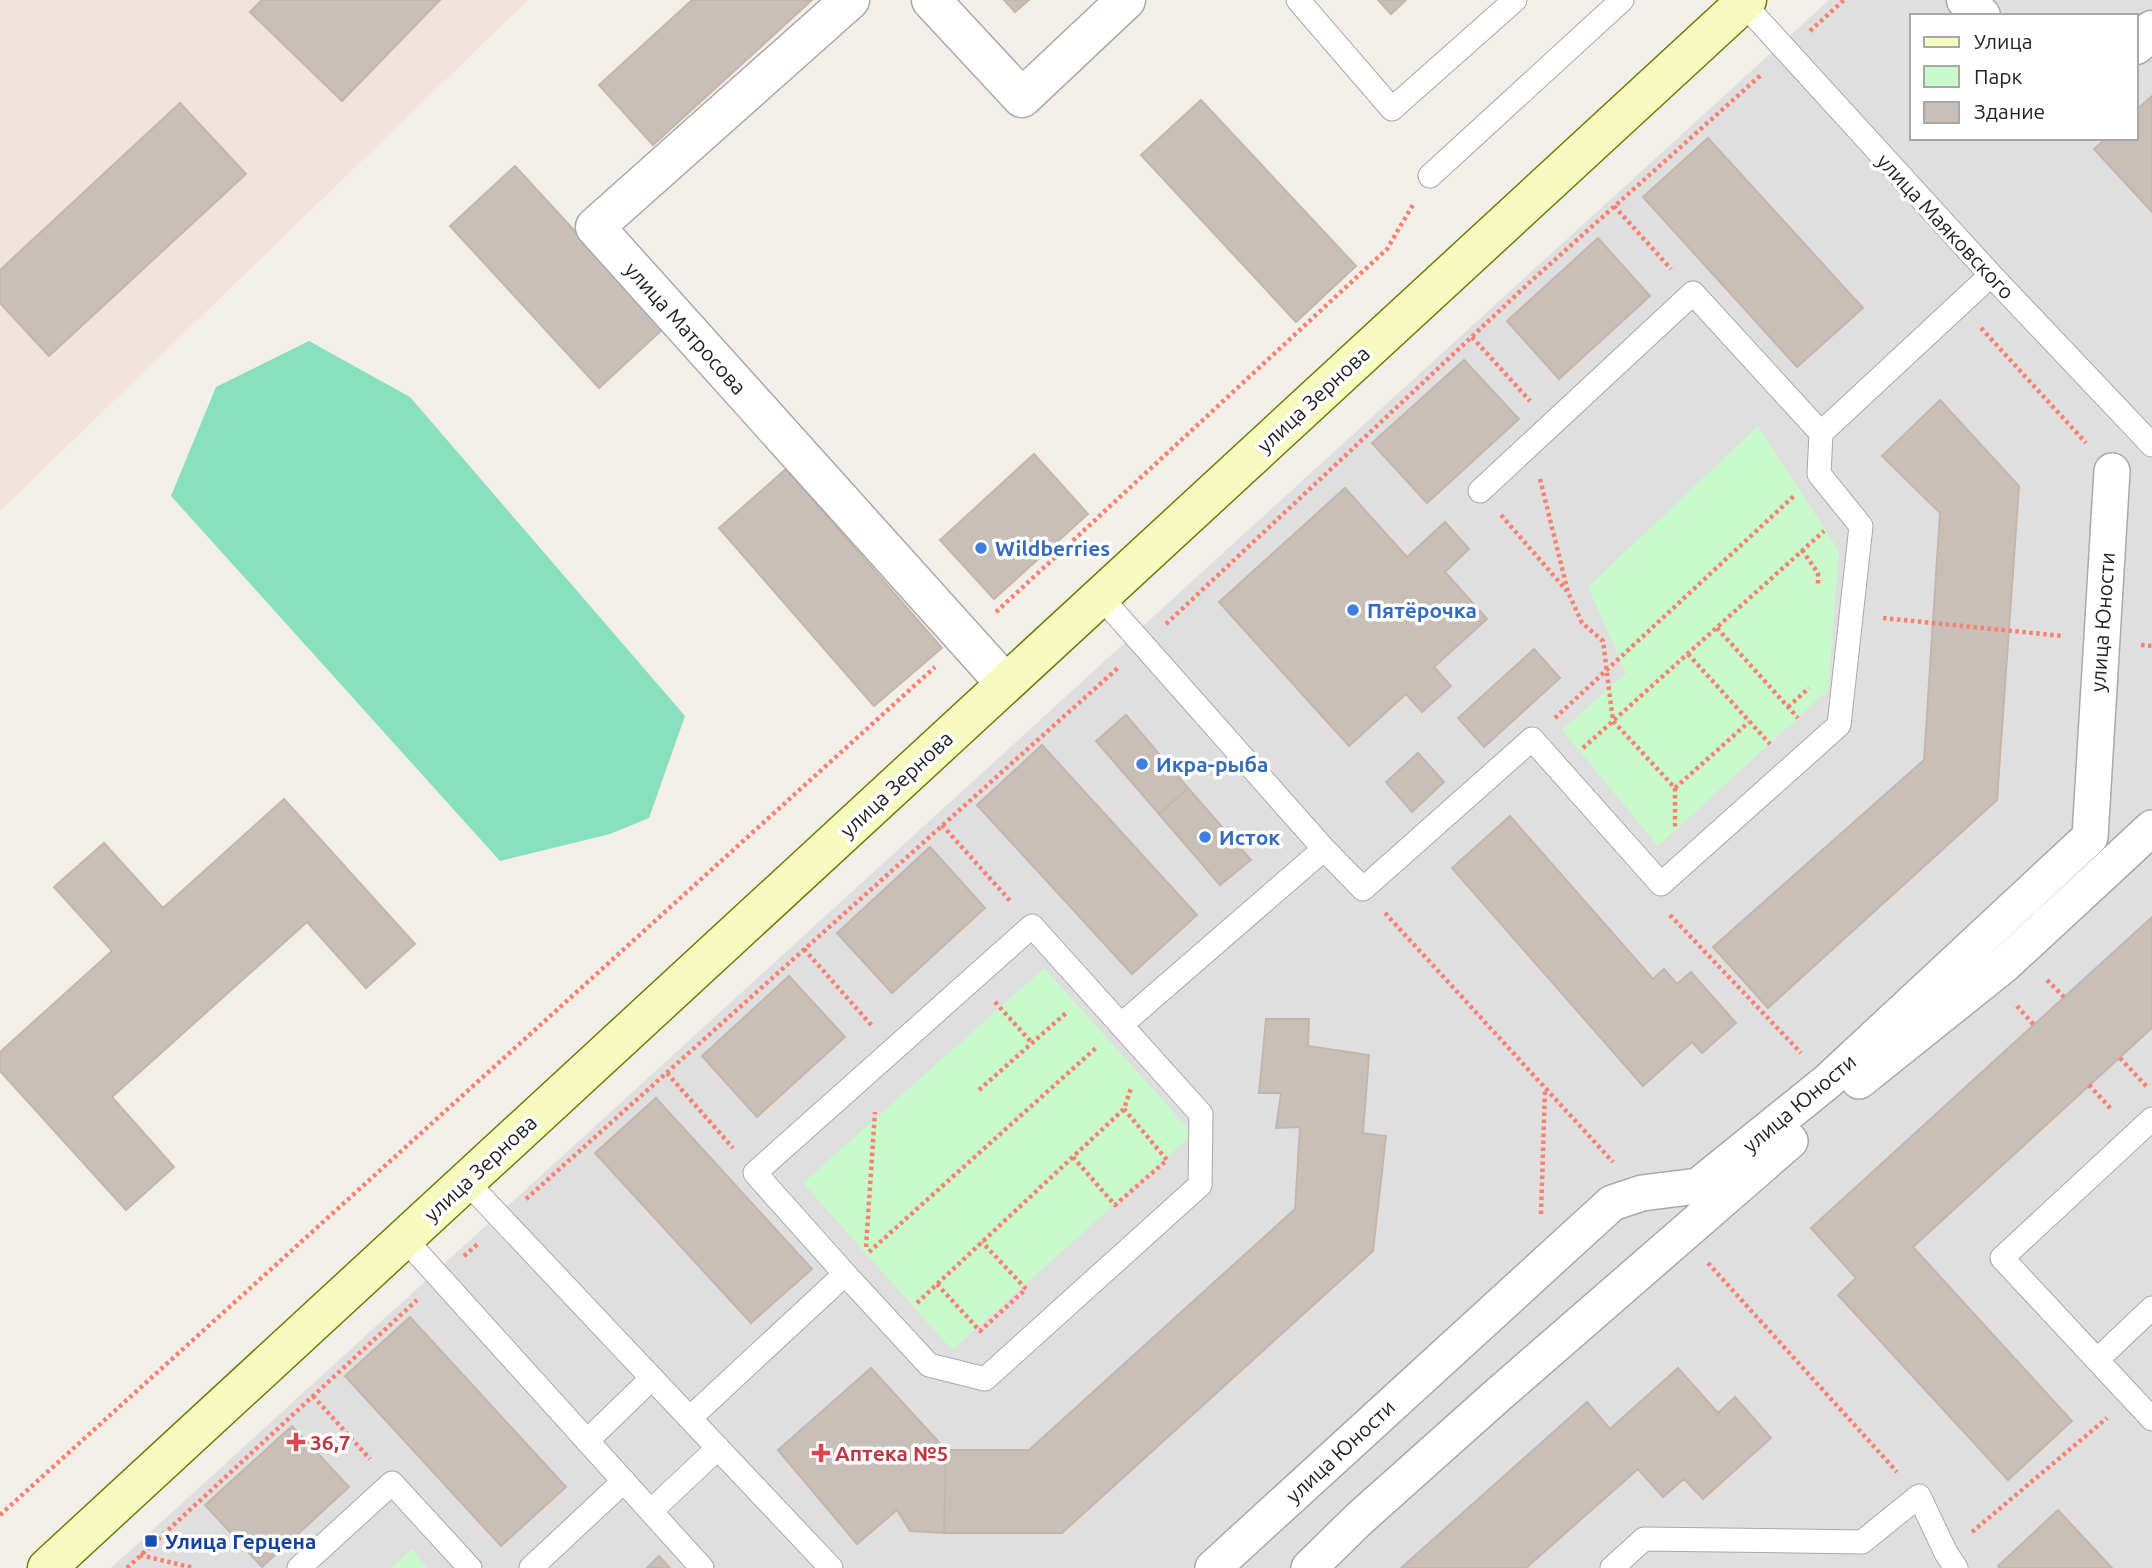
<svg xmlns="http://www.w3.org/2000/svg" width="2152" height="1568" font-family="Ubuntu,sans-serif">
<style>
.residential{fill:#e0dfdf;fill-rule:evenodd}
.military{fill:#f3e3dd}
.park{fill:#c8facc}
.pitch{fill:#88e0be}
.building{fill:#c7bfb8;stroke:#c4b6ab;stroke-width:2}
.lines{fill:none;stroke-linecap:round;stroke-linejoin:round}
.service-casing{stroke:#a9a9a9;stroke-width:25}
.pedestrian-casing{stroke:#a9a9a9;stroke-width:38}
.minor-casing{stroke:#a9a9a9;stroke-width:41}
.secondary-casing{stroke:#707d05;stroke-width:41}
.path{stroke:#fa8072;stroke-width:4.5;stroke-dasharray:3.5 3.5;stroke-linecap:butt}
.service{stroke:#fff;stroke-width:23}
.pedestrian{stroke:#fff;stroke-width:35}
.minor{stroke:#fff;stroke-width:38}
.secondary{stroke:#f7fabf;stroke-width:38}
.shop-dot{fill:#3f7fe0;stroke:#fff;stroke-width:2.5}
.health-dot{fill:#e0444e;stroke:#fff;stroke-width:2.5}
.transit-dot{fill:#1a4fb4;stroke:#fff;stroke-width:2.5}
.labels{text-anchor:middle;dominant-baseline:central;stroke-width:7;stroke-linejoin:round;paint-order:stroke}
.street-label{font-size:21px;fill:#222;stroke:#fff}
.shop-label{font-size:21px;font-weight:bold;fill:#366cbe;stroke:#fff;text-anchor:start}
.health-label{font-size:21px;font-weight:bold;fill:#be3a42;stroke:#fff;text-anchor:start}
.transit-label{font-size:21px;font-weight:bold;fill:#164399;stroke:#fff;text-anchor:start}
</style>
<rect width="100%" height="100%" fill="#f2efe9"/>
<path class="residential" d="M1829,0h323v1568h-2041zM1912,16h224v122h-224z"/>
<path class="military" d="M0,0h528l-528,511z"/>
<path class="park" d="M1758,426l81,125 -11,139 -170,156 -96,-116 64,-57 -38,-86z
M1044,968l149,166 -241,216 -149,-167z
M412,1549l16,19h-37z"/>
<path class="pitch" d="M309,341l101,56 275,319 -36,102 -39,16 -110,27 -329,-365 45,-109z"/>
<path class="building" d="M262,0h178l-98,101 -92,-89z
M692,0h120l-159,145 -54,-60z
M1004,0h25l-14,12z
M1378,0h28l-15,14z
M2152,96v116l-58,-63 12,-11h30v-28z
M1201,100l155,166 -60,56 -155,-167z
M180,103l66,71 -197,182 -49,-53v-33z
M1708,138l155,170 -66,59 -154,-170z
M515,166l149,162 -65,60 -149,-162z
M1598,238l52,58 -91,83 -52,-58z
M1464,360l55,59 -92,84 -55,-60z
M1940,400l79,86 -22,314 -229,208 -55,-61 211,-187 16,-247 -58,-57z
M1034,454l54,60 -94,85 -54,-59z
M786,469l156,179 -68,58 -155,-178z
M1345,488l62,69 38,-35 24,27 -24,23 42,47 -53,48 17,19 -29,26 -16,-18 -57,52 -130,-144z
M1534,649l26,29 -76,69 -26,-29z
M1126,715l62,73 -29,26 -63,-73z
M1042,745l155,170 -65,59 -155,-169z
M1418,753l26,29 -32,30 -26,-30z
M1188,788l63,72 -31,25 -61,-71z
M284,799l131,145 -49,44 -59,-66 -195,175 62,70 -48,43 -126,-139v-19l112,-101 -58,-64 50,-44 59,65z
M1510,816l143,163 11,-10 13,15 14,-12 45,51 -34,30 -10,-11 -49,44 -191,-218z
M930,847l55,61 -93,85 -55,-60z
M2152,917v111l-239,219 159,174 -64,59 -170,-185 18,-17 -45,-50z
M789,976l56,61 -88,80 -55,-61z
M1266,1019h43l-1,27 61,9 -6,78 23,3 -13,115 -311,282h-118l2,-83h83l266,-241 5,-82 -24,1 5,-35h-22z
M656,1098l156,171 -61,54 -156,-170z
M410,1317l156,170 -65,59 -156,-170z
M871,1368l75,82 -2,83 -34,-2 -13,-21 -40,34 -79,-94z
M1678,1368l40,45 17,-16 36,41 -68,61 -19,-20 -21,18 -25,-28 -112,99h-125l186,-166 23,27z
M292,1426l57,61 -87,80 -57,-62z
M2058,1510l54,58h-112l-2,-2z
M659,1556l11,12h-23z"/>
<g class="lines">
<defs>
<path id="service" d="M1298,0l94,109 123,-109
M1743,3l248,272 161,170
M1430,176l192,-176
M1480,491l213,-198 128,140
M1100,596l224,253 -203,176
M1324,849l39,40 169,-150 129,145 178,-159 22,-199 -42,-52 2,-41 170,-158
M466,1181l365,387
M404,1238l298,330
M2152,1308l-55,52 55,59
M2097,1360l-95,-102 150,-139
M690,1418l155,-144 84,91 56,14 215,-194 1,-71 -169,-188 -277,247 90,101
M587,1441l65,-63
M651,1511l67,-63
M299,1568l93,-85 78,85
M531,1568l93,-87
M1612,1568l32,-29 218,3 57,-46 27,57 10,15"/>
<path id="pedestrian" d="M1859,1081l145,-116 148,-137
M1213,1568l399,-365 30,-10 56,-7 130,-105 262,-244 22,-366
M1309,1568l50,-49 140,-125 291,-253"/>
<path id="minor" d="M850,0l-255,227 410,456
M931,0l91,98 104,-98
M1966,0l15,16
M2136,45l16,-15"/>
<path id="secondary" d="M47,1568l1700,-1568"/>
</defs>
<use href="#service" class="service-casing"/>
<use href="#pedestrian" class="pedestrian-casing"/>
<use href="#minor" class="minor-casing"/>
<use href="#secondary" class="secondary-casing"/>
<path class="path" d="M1810,31l34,-31
M1614,206l57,63
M1981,328l105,115
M1472,337l58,64
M1540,479l28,113 14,31 21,18 10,80 62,67v40
M1501,515l66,76
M1802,550l16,23v13
M996,612l391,-363 27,-46
M1883,618l180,18
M1166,624l363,-341 233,-209
M1717,628l81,90
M2141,645l11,1
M1688,654l82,90
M1788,707l21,-19
M1555,718l240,-223
M1583,748l241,-217
M1675,788l74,-66
M942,825l70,78
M1385,913l228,249
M1670,915l131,138
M804,949l69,78
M2047,980l17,17
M995,1002l37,41
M2017,1006l17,19
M2120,1058l28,30
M667,1073l66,75
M2089,1085l23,25
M979,1090l87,-77
M1073,1157l42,48 52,-45 -43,-51
M526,1199l593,-532
M1541,1214l4,-124
M866,1247l9,-135
M869,1252l228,-205
M464,1256l15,-13
M1708,1263l189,209
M937,1284l43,47 46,-42 -44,-47
M917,1303l207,-194 7,-21
M313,1396l57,63
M0,1515l935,-848
M1972,1532l135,-114
M140,1555l54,13
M127,1568l290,-268"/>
<use href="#service" class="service"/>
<use href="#pedestrian" class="pedestrian"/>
<use href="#minor" class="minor"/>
<use href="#secondary" class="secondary"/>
</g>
<g class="shop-dot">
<circle cx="981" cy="548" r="7"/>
<circle cx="1353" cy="610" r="7"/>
<circle cx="1142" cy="764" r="7"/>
<circle cx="1205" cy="837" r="7"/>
</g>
<g class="health-dot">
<path d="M292.5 1431.5h7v7h7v7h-7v7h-7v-7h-7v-7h7z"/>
<path d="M817.5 1442.5h7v7h7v7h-7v7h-7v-7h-7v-7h7z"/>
</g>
<rect class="transit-dot" x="144" y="1534" width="14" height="14" rx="3.5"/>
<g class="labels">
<g class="street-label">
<text transform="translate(1946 226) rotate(47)">улица Маяковского</text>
<text transform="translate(686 328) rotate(48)">улица Матросова</text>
<text transform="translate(1313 399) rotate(-43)">улица Зернова</text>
<text transform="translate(2102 622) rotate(-86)">улица Юности</text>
<text transform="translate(896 784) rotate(-43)">улица Зернова</text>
<text transform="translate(1799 1103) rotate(-40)">улица Юности</text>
<text transform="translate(480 1168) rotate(-43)">улица Зернова</text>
<text transform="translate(1340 1451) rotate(-43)">улица Юности</text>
</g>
<g class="shop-label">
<text x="995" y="548">Wildberries</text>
<text x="1367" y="610">Пятёрочка</text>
<text x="1156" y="764">Икра-рыба</text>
<text x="1219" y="837">Исток</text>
</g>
<g class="health-label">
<text x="310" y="1442">36,7</text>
<text x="835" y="1453">Аптека №5</text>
</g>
<g class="transit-label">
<text x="165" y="1541">Улица Герцена</text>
</g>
</g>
<rect x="1910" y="14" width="228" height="126" fill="#ffffff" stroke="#a7a7a7" stroke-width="2"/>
<rect x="1924" y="37" width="35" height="10" fill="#f7fabf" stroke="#a7a7a7" stroke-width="2"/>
<text x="1974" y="49" font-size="21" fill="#222222">Улица</text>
<rect x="1924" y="66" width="35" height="21" fill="#c8facc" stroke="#a7a7a7" stroke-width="2"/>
<text x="1974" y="84" font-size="21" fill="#222222">Парк</text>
<rect x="1924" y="102" width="35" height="21" fill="#c7bfb8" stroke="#a7a7a7" stroke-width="2"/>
<text x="1974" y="119" font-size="21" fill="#222222">Здание</text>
</svg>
